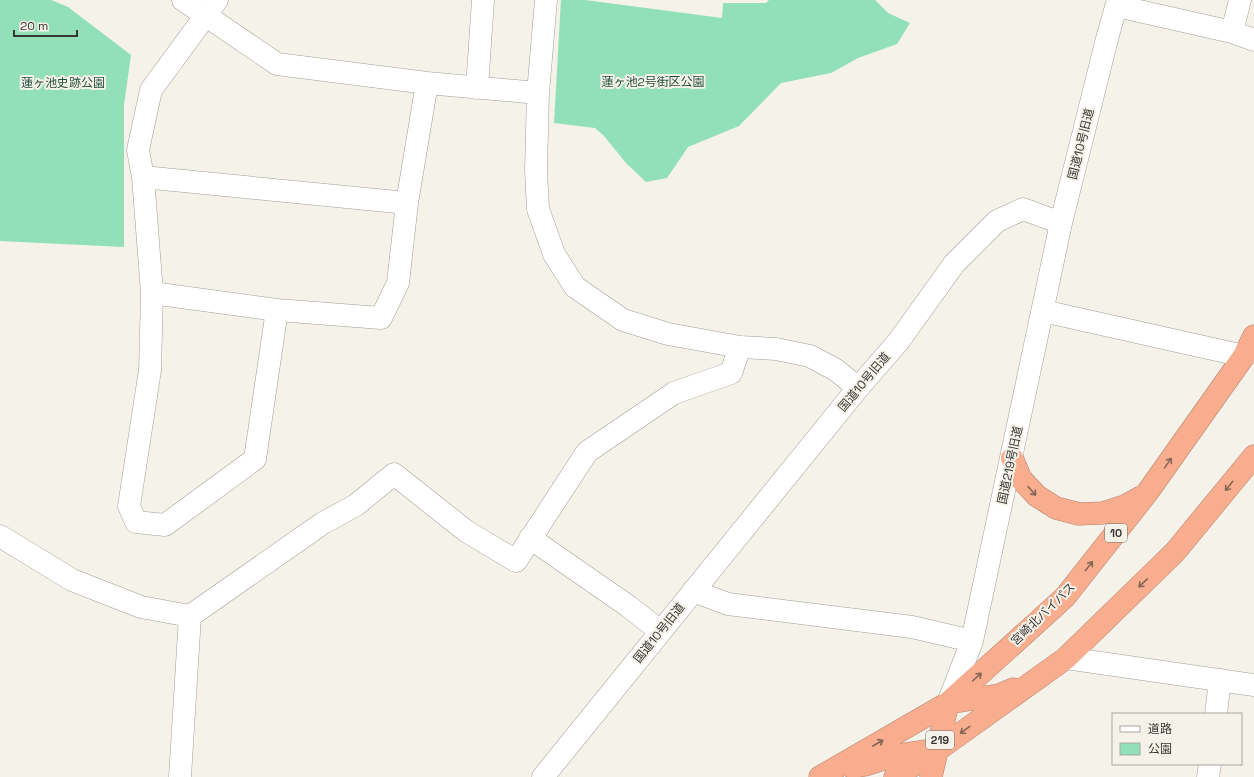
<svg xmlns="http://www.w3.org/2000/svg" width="1254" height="777" font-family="'Space Grotesk','Noto Sans JP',sans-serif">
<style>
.green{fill:#91e0b7}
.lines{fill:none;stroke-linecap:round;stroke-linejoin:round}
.minor-casing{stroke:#a09e96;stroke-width:23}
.highway-casing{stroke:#b4836e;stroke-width:23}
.minor{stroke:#fff;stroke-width:22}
.highway{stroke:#f8ad8f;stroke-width:22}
.oneway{stroke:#846657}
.labels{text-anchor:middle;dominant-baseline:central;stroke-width:4;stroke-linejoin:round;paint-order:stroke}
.shield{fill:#f5f2ea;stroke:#706e69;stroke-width:1}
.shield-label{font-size:11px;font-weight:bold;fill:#373632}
.park-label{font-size:12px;fill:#234f3a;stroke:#f5f2ea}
.street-label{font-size:12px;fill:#373632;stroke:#f5f2ea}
</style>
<rect width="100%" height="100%" fill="#f5f2ea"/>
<path class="green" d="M0,0h51l17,7 63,48 -7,50v142l-124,-6z
M561,0h24l137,18 1,-15h43l3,-3h106l13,13 22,10 -13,21 -39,14 -27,15 -50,10 -42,43 -51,21 -21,31 -21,4 -20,-19 -22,-27 -9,-8 -41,-5z"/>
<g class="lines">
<defs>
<path id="minor" d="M183,0l94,64 150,19 111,10
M217,0l-66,90 -13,60 5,27 9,116 -2,77 -21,136 7,16 29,3 90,-66 22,-149
M546,0l-8,93 -2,78 2,38 16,45 21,33 48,33 45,14 72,13 36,2 34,7 26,14 22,18
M1117,6l115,26 22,8
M1232,32l8,-32
M477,88l6,-88
M143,177l264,26
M152,293l125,17 104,8 17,-35 9,-80 20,-120
M1043,311l201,45
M0,536l72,44 69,27 49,9 133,-93 33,-18 38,-31 72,57 50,30 71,-109 87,-59 57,-20 9,-26
M530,538l98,68 32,25
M693,591l35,13 184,23 60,14
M1066,658l188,27
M948,703l24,-62 89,-418 47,-188 10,-35
M1216,714l4,-34
M180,777l10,-161
M543,777l315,-389 40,-46 56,-78 43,-43 26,-12 38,14
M1208,777l2,-13"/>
<path id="highway" d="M1012,458l9,21 16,17 19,12 23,6 24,-1 22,-7 16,-9
M948,703l51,-8 14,-6
M852,767l13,-2 27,-9 39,-6
M820,777l128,-74 117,-106 82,-104 97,-137 10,-20
M895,777l44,-28 127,-91 109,-106 79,-96
M931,777l17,-74"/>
</defs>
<use href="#minor" class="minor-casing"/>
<use href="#highway" class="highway-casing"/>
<use href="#minor" class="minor"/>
<use href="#highway" class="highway"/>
</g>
<defs><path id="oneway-shaft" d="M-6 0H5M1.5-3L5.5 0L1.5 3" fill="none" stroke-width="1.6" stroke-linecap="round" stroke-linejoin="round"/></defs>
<g class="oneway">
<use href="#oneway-shaft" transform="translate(1168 463) rotate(-55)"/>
<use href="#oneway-shaft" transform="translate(1229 486) rotate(129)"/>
<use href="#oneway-shaft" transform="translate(1032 491) rotate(48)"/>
<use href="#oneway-shaft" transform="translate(1089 566) rotate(-52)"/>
<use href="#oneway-shaft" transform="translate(1143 583) rotate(136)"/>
<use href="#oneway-shaft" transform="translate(977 677) rotate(-42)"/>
<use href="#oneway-shaft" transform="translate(965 730) rotate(144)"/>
<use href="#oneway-shaft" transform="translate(878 743) rotate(-30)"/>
</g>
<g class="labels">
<g class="shield">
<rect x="1105" y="524" width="22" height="18" rx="3"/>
<rect x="926" y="731" width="28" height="18" rx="3"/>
</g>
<g class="shield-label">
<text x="1116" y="533">10</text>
<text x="940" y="740">219</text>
</g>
<g class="park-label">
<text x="653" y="82">蓮ヶ池2号街区公園</text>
<text x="63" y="83">蓮ヶ池史跡公園</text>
</g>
<g class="street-label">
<text transform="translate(1081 144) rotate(-76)">国道10号旧道</text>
<text transform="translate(864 382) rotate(-50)">国道10号旧道</text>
<text transform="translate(1010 465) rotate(-78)">国道219号旧道</text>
<text transform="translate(1043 614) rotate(-44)">宮崎北バイパス</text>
<text transform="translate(659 633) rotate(-51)">国道10号旧道</text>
</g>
</g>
<rect x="1112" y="713" width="130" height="52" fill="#f5f2ea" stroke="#a9a7a0"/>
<rect x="1120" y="726" width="20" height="6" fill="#ffffff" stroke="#a9a7a0"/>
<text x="1148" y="733" font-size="12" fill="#373632">道路</text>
<rect x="1120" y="743" width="20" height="12" fill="#91e0b7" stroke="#a9a7a0"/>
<text x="1148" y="753" font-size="12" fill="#373632">公園</text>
<path d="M14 30v6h63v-6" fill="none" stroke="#373632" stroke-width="2"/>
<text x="20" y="30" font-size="12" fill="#373632" stroke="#f5f2ea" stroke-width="3" paint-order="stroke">20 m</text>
</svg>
